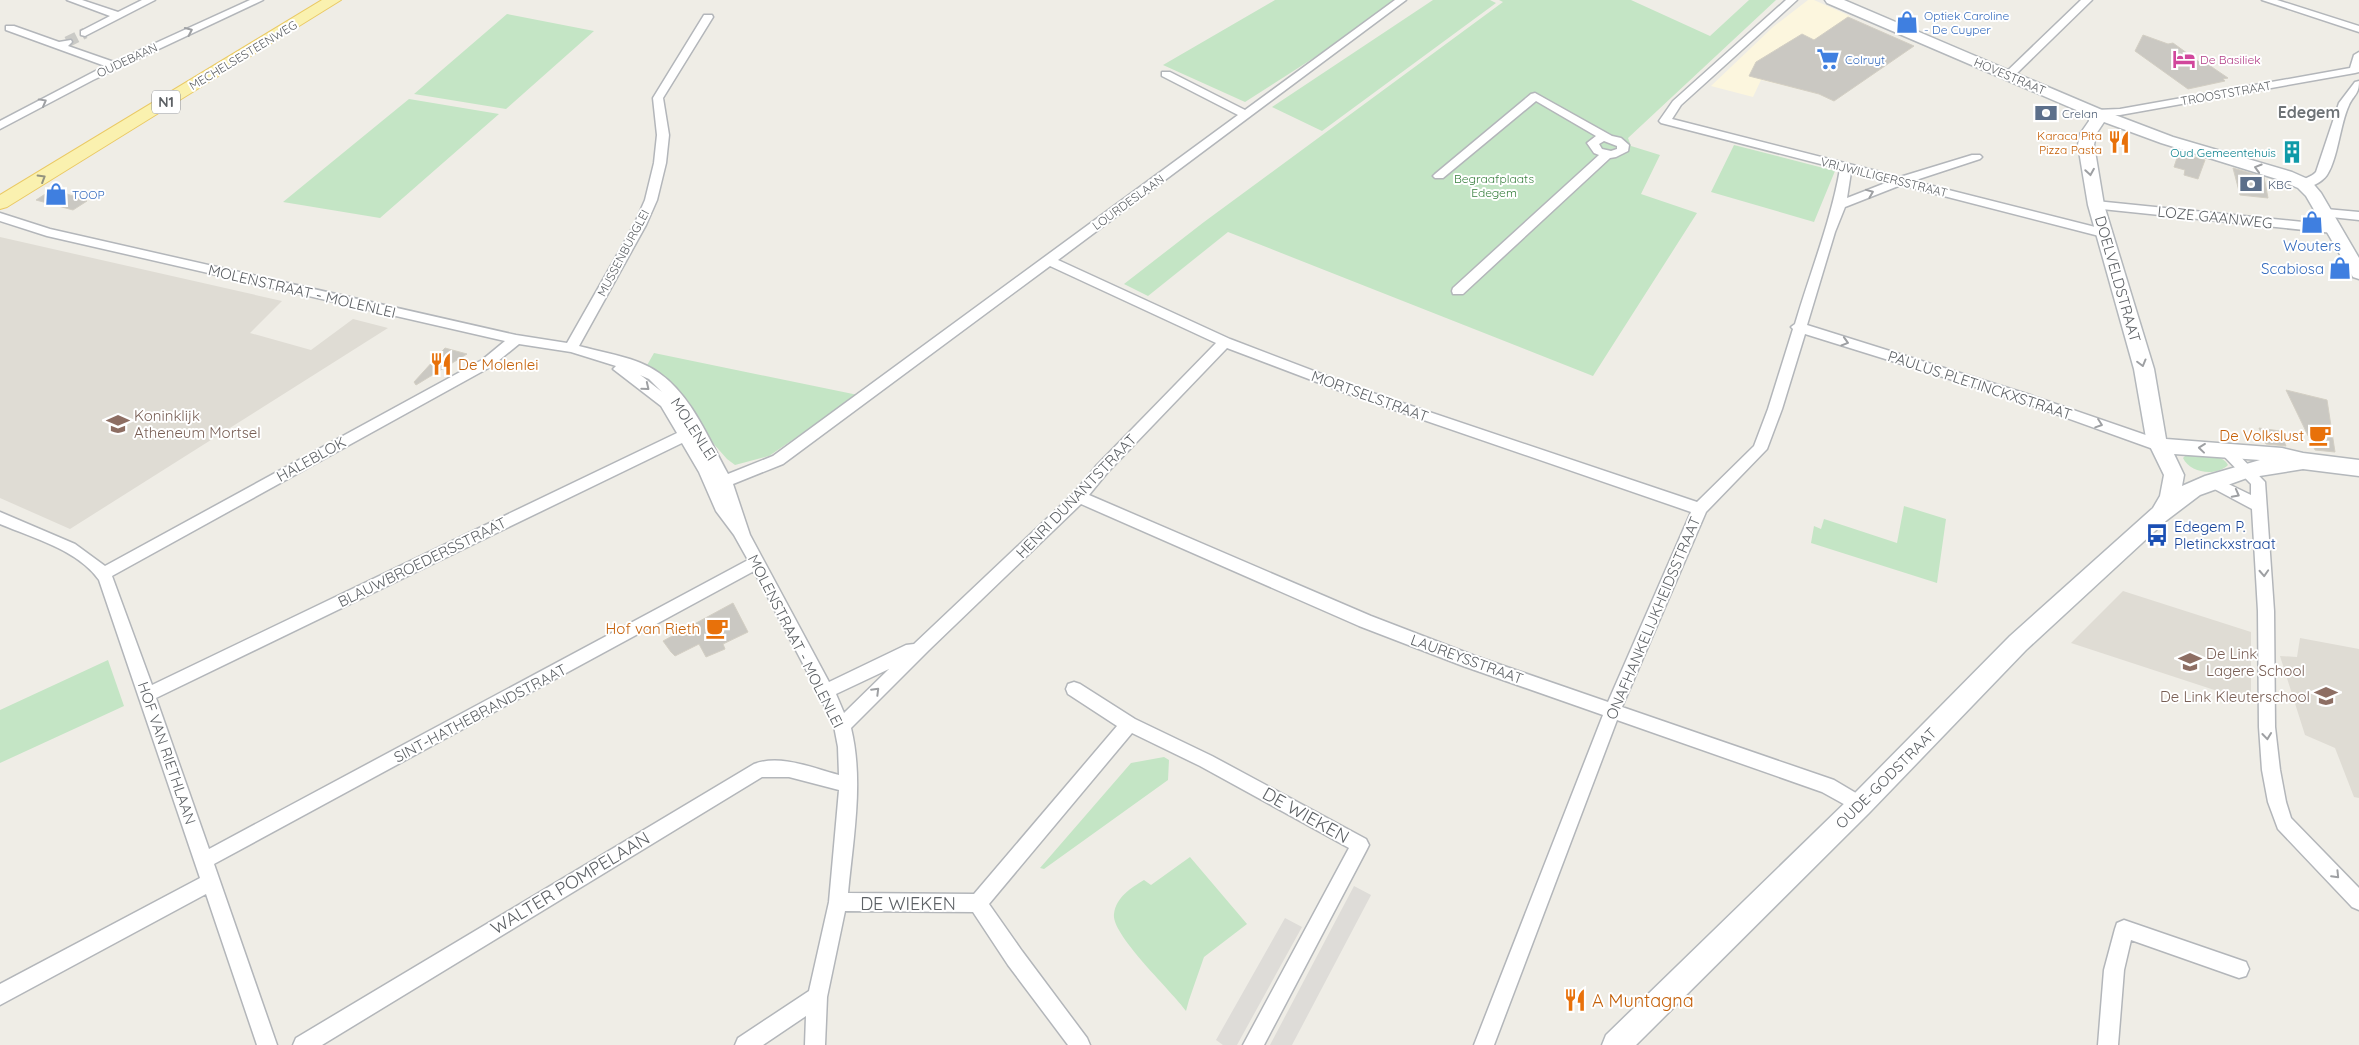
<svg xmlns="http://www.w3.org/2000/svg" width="2359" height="1045" font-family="Quicksand,sans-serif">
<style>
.commercial{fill:#fcf6de}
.industrial{fill:#dedcd8}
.education{fill:#dfdcd4}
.green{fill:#c4e5c5}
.building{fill:#cac8c2;stroke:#d3cfc4}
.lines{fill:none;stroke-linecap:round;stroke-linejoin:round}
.street-tunnel{stroke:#cacac6;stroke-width:11;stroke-dasharray:11 5.5;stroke-linecap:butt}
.street-casing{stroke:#b3b6ba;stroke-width:3}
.secondary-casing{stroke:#b4b8bc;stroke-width:3}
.primary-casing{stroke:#eac964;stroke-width:2}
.street{fill:#fff;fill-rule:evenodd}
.secondary{fill:#fff;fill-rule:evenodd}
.primary{fill:#faf1af;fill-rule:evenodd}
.oneway{stroke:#9ea0a3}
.oneway2{stroke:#94937f}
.labels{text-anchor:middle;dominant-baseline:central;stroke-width:4;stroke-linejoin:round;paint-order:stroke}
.far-shop-label{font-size:12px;fill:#366cbe;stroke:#fff;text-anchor:start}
.far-street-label{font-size:12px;fill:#5d6165;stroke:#fff}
.far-hotel-label{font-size:12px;fill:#b23c85;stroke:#fff;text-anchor:start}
.far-service-label{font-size:12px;fill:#4e5e75;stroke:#fff;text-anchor:start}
.far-food-label{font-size:12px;fill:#c56008;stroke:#fff;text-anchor:end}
.far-culture-label{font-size:12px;fill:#0d838f;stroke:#fff;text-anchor:end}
.far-park-label{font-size:12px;fill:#39803f;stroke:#fff}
.shield{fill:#fff;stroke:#8e9093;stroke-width:1}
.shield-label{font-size:14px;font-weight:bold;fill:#5d6165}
.street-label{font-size:15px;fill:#5d6165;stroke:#fff}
.shop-label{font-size:15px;fill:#366cbe;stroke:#fff}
.food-label{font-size:15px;fill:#c56008;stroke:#fff;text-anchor:end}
.education-label{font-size:15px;fill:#785e54;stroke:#fff;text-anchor:start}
.transit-label{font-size:15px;fill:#164399;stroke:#fff;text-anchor:start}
.far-district-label{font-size:16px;font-weight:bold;fill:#6e7377;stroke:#fff}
.near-street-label{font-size:18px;fill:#5d6165;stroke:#fff}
.near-food-label{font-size:18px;fill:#c56008;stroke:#fff;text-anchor:start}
</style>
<rect width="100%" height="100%" fill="#efede6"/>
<path class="commercial" d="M1808,0h6l36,16 -16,85 -15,-7 -58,-14 -8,17 -42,-11 62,-59z"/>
<path class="industrial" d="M1354,886l17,9 -1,2 -78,148h-22z
M1285,918l17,9 -65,118h-14l-7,-5z"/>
<path class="education" d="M0,237l282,64 -32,32 61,17 42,-31 35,9 -318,201 -70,-31z
M2123,591l128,41v70l-180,-59z
M2300,638l59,11v149l-5,-1 -19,-49 -30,-13 -25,-79 17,1z"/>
<path class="green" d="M1275,0h129l-159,102 -82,-37z
M1433,0h57l6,3 -174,128 -50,-24z
M1499,0h132l79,36 39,-36h27l-148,138 3,8 29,9 -19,39 56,19 -104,163 -365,-144 -80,64 -24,-12 80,-62 299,-220z
M507,14l87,17 -88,78 -92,-15z
M409,99l90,15 -119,104 -97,-16z
M1734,145l101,26 -21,51 -103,-30z
M654,353l204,42 -89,61 -34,9 -8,-6 -81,-92z
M2186,455c12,1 36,-3 42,10 -12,12 -38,8 -45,-7z
M1904,506l42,13 -9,64 -126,-40 3,-17 7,3 3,-10 73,24z
M108,660l16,46 -124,57v-53z
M1164,757l5,3 -1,20 -124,89 -4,-1 91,-105z
M1190,857l57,67 -43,33 -15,43 -3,11c-14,-20 -75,-76 -72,-97 2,-17 17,-26 30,-34l7,5z"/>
<path class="building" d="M1848,17l66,29 -80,55 -15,-7 -70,-18 7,-14 46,-28 12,6z
M2143,35l25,9 5,-1 29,21 4,-1 22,15 -5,1 2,2 -37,8 -53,-38z
M2179,152l26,8 -7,19 -14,-4 1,-5 -11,-3z
M2233,168l31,9 4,21 -28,-3z
M53,189l34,12 -14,9 -37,-10z
M445,348l22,6 -51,31 -2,-3z
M2286,390l41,10 8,52 -20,-2z
M2259,428l21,3 6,15 -20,-2z
M733,603l15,29 -25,12 2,5 -19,8 -7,-13 -24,12 -4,-4 -8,-11z"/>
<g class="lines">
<path class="street-tunnel" d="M67,42l18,-9"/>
<defs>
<path id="street" d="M67,0h15l36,12 24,-12h13l-70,36 -4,-1v-4l29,-15z
M250,0h13l-170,80 -93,49v-8l105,-55 -99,-36v-4h8l45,16 12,-2 1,2 -4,4 46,16z
M1395,0h11l-348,260 172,79 131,50 336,113 57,-56 14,-37 25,-80 -2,-2 4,-3c15,-51 36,-103 45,-155l-179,-46 -2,-2 14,-20 113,-101h11l-116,105 -9,14 228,58 72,-22h8l2,2 -2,2 -67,22 194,49 2,3 -6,4 -202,-52 -56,22 -10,25 -28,93 220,69 139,48 2,4 -2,4h-10l-139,-50 -212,-66 -23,75 -15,40 -61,63 -84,195 212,73 32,19 3,6 -3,6 -6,2 -38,-21 -205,-72 -123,325h-20l129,-330 -140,-49 -104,-40 -278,-122 -152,146 -78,78c13,53 2,111 -3,165l126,1 143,-168 -49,-32 -2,-5 2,-5 6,-2 6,2 55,35 77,37 154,83 3,6 -3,6 -102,194h-21l106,-197 -149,-82 -68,-33 -143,171 33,47 65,87 3,7h-22l-60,-80 -35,-53 -128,-1 -18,86 -2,48h-20l1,-29 -43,29h-28l3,-7 71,-47 20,-89 10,-112 -50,-13h-27l-440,268h-29l3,-7 458,-274c26,-10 59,4 85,11l-1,-28 -4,-21 -15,-32 -65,-123 -540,293 63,181h-20l-51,-151 -206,111v-21l200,-106 -101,-298c-21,-30 -66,-42 -99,-56v-12l75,32 30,22 377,-206 23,-19 -458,-105 -47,-15v-8l50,16 466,106 51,8 67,-118 11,-25 9,-37 3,-28 -4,-37 51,-83h8l1,2 -50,81 6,37 -3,28 -9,37 -11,25 -67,121c25,7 58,11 80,27 33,23 50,67 69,101l45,-18 465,-341 -76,-39v-4h8l75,38zM1851,172l37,10 -41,16zM1050,266l166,77 -119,122 -23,28 -160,151 -8,1 -77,37 -79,-147 -17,-51 50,-20zM519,344l52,8 45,14 -3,3 48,37 16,27 -525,252 -40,-109 380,-210zM1227,348l124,47 340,117 -83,190 -133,-46 -104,-40 -282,-121 18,-22zM640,375l9,4 13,13 -19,-15zM682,443l17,29 17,39 18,24 14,25 -539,289 -53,-151zM889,669l-45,44 -8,-19z
M2081,0h11l-80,78h-8v-4z
M2262,0h15l82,26v6z
M2359,52v20l-4,1 -235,42 -24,1 -6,-3 6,-3 24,-1 230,-41 4,-13z
M2359,81c0,14 -5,13 -10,24 -9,19 -11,53 -22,70 -6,8 -17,14 -27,11l-2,-2c4,-6 13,-6 18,-12l23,-69 16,-21z
M1535,93l77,43 9,2 8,7 -1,6 -12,6 -6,1 -147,136h-10l-1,-3 1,-3 146,-133 -5,-2 -7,-10 9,-7 -60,-35 -93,77h-8l-2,-2 2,-2 96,-80zM1604,141l13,5v3l-6,2 -9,-2 -3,-5z
M2096,201l237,24 6,4 -6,4 -241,-25 -2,-3 2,-3z
M2326,209l33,3v8l-37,-4 -2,-3z
M2225,445l5,1 35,36 9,129 1,116 5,43 6,32 5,16 68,70v22l-7,-3 -74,-78 -10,-27 -6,-32 -3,-43 -1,-116 -6,-102 -45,-24 -2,-4 2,-4 5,-1 39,19v-11l-33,-34 2,-4z
M2124,920l122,42 3,7 -3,7 -7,2 -108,-38 -7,30 -6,75h-20l6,-75 11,-41 2,-6z"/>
<path id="secondary" d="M1825,0h19l258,110 71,27 119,35 18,8 11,13 38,65v21l-6,-2 -47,-81 -8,-8 -18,-8 -119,-37 -57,-21 -8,12 -2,11 10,60 50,164 12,70 116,9 21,5 56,7v16l-56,-7 -56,9 -47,17 -33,25 -141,130 -157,163 -233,232h-34l4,-10 245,-238 159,-161 143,-128 7,-12 4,-21 -18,-37 -12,-69 -46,-164 -10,-60 2,-11 9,-13 -1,-6 -261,-112zM2174,454l86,6 -55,16 -23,10 2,-11z"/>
<path id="primary" d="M322,0h19l-334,207 -7,2v-14z"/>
</defs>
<use href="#street" class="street-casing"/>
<use href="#secondary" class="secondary-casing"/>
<use href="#primary" class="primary-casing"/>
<use href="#street" class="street"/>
<use href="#secondary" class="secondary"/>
<use href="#primary" class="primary"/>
</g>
<defs><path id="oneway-chevron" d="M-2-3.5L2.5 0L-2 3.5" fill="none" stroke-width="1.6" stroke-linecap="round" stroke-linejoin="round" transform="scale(1.25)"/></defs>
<g class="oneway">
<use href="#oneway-chevron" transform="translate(189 31) rotate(-25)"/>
<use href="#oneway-chevron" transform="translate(43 102) rotate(-29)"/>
<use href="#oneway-chevron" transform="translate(2258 168) rotate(-163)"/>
<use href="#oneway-chevron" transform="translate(2090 172) rotate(81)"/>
<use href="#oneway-chevron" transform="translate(1870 193) rotate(-22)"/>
<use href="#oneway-chevron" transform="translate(1845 342) rotate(17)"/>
<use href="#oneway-chevron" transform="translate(2142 363) rotate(75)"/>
<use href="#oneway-chevron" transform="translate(646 387) rotate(39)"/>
<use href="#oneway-chevron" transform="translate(2099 424) rotate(19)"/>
<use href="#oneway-chevron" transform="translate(2202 448) rotate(-174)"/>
<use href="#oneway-chevron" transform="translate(2236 494) rotate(28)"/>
<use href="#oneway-chevron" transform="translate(2264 573) rotate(87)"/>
<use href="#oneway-chevron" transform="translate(876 691) rotate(-45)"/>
<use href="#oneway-chevron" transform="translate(2267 736) rotate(84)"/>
<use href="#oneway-chevron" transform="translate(2336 875) rotate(46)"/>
</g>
<use class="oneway2" href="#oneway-chevron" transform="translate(42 178) rotate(-31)"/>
<defs>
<symbol id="shop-bare" viewBox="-9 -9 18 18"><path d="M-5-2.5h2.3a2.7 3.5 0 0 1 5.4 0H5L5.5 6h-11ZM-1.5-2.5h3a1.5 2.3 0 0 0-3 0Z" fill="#3f7fe0" stroke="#fff" stroke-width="2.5" paint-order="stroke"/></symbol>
<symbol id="supermarket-bare" viewBox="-9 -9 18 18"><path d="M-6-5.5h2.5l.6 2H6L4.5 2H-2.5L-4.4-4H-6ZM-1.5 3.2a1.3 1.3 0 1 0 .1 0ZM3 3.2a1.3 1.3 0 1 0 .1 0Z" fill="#3f7fe0" stroke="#fff" stroke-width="2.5" paint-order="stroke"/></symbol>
<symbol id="hotel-bare" viewBox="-9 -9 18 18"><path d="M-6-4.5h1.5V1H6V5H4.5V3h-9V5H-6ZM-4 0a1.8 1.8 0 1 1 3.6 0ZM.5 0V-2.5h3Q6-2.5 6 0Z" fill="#d1479c" stroke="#fff" stroke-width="2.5" paint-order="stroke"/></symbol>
<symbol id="bank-bare" viewBox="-9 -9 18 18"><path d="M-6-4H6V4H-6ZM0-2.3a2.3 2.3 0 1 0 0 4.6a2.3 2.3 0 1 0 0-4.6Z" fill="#5c6f8a" stroke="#fff" stroke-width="2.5" paint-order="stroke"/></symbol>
<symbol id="restaurant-bare" viewBox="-9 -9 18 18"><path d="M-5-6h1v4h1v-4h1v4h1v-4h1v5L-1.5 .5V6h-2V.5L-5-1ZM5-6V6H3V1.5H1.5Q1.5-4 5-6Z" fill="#e8710a" stroke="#fff" stroke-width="2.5" paint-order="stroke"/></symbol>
<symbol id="building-bare" viewBox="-9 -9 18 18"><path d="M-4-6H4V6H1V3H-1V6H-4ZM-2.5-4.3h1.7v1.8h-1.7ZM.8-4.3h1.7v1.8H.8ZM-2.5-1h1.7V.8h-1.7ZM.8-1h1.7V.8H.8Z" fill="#0f9aa8" stroke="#fff" stroke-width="2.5" paint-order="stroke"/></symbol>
<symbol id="school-bare" viewBox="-9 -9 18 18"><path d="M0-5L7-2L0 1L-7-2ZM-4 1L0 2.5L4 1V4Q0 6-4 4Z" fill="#8d6e63" stroke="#fff" stroke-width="2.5" paint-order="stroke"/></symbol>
<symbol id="cafe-bare" viewBox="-9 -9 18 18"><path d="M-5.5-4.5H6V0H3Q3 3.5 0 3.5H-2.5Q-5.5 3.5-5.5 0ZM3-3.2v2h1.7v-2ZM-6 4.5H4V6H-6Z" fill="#e8710a" stroke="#fff" stroke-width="2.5" paint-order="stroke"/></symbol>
<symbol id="bus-bare" viewBox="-9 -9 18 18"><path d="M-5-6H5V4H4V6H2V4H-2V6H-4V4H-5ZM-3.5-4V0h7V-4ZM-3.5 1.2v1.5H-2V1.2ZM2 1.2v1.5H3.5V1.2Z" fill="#1a4fb4" stroke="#fff" stroke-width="2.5" paint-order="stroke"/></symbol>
</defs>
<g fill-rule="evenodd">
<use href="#shop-bare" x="1891" y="6" width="32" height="32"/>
<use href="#supermarket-bare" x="1812" y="43" width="32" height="32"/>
<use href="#hotel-bare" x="2168" y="43" width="32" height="32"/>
<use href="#bank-bare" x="2030" y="97" width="32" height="32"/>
<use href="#restaurant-bare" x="2103" y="126" width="32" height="32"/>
<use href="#building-bare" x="2276" y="136" width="32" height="32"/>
<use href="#bank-bare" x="2235" y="168" width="32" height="32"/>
<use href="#shop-bare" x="40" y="178" width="32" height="32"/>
<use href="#shop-bare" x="2296" y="206" width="32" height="32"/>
<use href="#shop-bare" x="2324" y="252" width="32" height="32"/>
<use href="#restaurant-bare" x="425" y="348" width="32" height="32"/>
<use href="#school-bare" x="102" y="408" width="32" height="32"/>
<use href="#cafe-bare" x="2304" y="419" width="32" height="32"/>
<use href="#bus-bare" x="2141" y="519" width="32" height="32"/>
<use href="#cafe-bare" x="701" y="612" width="32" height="32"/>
<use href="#school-bare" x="2174" y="646" width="32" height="32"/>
<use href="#school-bare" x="2310" y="680" width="32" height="32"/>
<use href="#restaurant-bare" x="1559" y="984" width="32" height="32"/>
</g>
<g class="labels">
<g class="far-shop-label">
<text x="1924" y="15">Optiek Caroline<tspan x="1924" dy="14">- De Cuyper</tspan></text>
<text x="1845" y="59">Colruyt</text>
<text x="72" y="194">TOOP</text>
</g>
<g class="far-street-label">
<text transform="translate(243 55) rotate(-31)">MECHELSESTEENWEG</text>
<text transform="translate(127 60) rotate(-25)">OUDEBAAN</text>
<text transform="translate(2010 76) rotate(23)">HOVESTRAAT</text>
<text transform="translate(2226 93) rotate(-10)">TROOSTSTRAAT</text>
<text transform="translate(1884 177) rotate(14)">VRIJWILLIGERSSTRAAT</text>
<text transform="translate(1128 202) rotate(-36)">LOURDESLAAN</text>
<text transform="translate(623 253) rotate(-62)">MUSSENBURGLEI</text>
</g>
<g class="far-hotel-label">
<text x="2200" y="59">De Basiliek</text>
</g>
<g class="far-service-label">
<text x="2062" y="113">Crelan</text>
<text x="2268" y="184">KBC</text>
</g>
<g class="far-food-label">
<text x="2102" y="135">Karaca Pita<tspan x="2102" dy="14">Pizza Pasta</tspan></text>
</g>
<g class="far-culture-label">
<text x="2276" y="152">Oud Gemeentehuis</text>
</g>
<g class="far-park-label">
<text x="1494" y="178">Begraafplaats<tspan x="1494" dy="14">Edegem</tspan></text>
</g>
<rect class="shield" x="152" y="90.5" width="28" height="23" rx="4"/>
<g class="shield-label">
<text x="166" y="102">N1</text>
</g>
<g class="street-label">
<text transform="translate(2215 217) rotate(6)">LOZE GAANWEG</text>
<text transform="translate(2118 279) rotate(74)">DOELVELDSTRAAT</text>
<text transform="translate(302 291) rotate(13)">MOLENSTRAAT - MOLENLEI</text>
<text transform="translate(1980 385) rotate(18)">PAULUS PLETINCKXSTRAAT</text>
<text transform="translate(1370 396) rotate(20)">MORTSELSTRAAT</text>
<text transform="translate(694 429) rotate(57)">MOLENLEI</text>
<text transform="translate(311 459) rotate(-29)">HALEBLOK</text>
<text transform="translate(1076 496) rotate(-46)">HENRI DUNANTSTRAAT</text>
<text transform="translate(422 562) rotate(-26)">BLAUWBROEDERSSTRAAT</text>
<text transform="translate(1653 618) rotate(-67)">ONAFHANKELIJKHEIDSSTRAAT</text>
<text transform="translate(796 641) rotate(63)">MOLENSTRAAT - MOLENLEI</text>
<text transform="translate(1467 659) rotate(20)">LAUREYSSTRAAT</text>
<text transform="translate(480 713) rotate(-28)">SINT-HATHEBRANDSTRAAT</text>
<text transform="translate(167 753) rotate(71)">HOF VAN RIETHLAAN</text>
<text transform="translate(1886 778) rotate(-45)">OUDE-GODSTRAAT</text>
</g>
<g class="shop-label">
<text x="2312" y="245">Wouters</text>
<text x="2324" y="268" text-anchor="end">Scabiosa</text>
</g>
<g class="food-label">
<text x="458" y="364" text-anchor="start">De Molenlei</text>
<text x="2304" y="435">De Volkslust</text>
<text x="700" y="628">Hof van Rieth</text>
</g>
<g class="education-label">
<text x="134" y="415">Koninklijk<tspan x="134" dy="17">Atheneum Mortsel</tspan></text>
<text x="2206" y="653">De Link<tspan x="2206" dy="17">Lagere School</tspan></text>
<text x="2310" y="696" text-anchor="end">De Link Kleuterschool</text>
</g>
<g class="transit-label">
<text x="2174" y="526">Edegem P.<tspan x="2174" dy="17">Pletinckxstraat</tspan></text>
</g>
<g class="far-district-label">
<text x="2309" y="112">Edegem</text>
</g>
<g class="near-street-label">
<text transform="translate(1306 815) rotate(29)">DE WIEKEN</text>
<text transform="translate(570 883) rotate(-31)">WALTER POMPELAAN</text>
<text x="908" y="903">DE WIEKEN</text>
</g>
<g class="near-food-label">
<text x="1592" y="1000">A Muntagna</text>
</g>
</g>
</svg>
